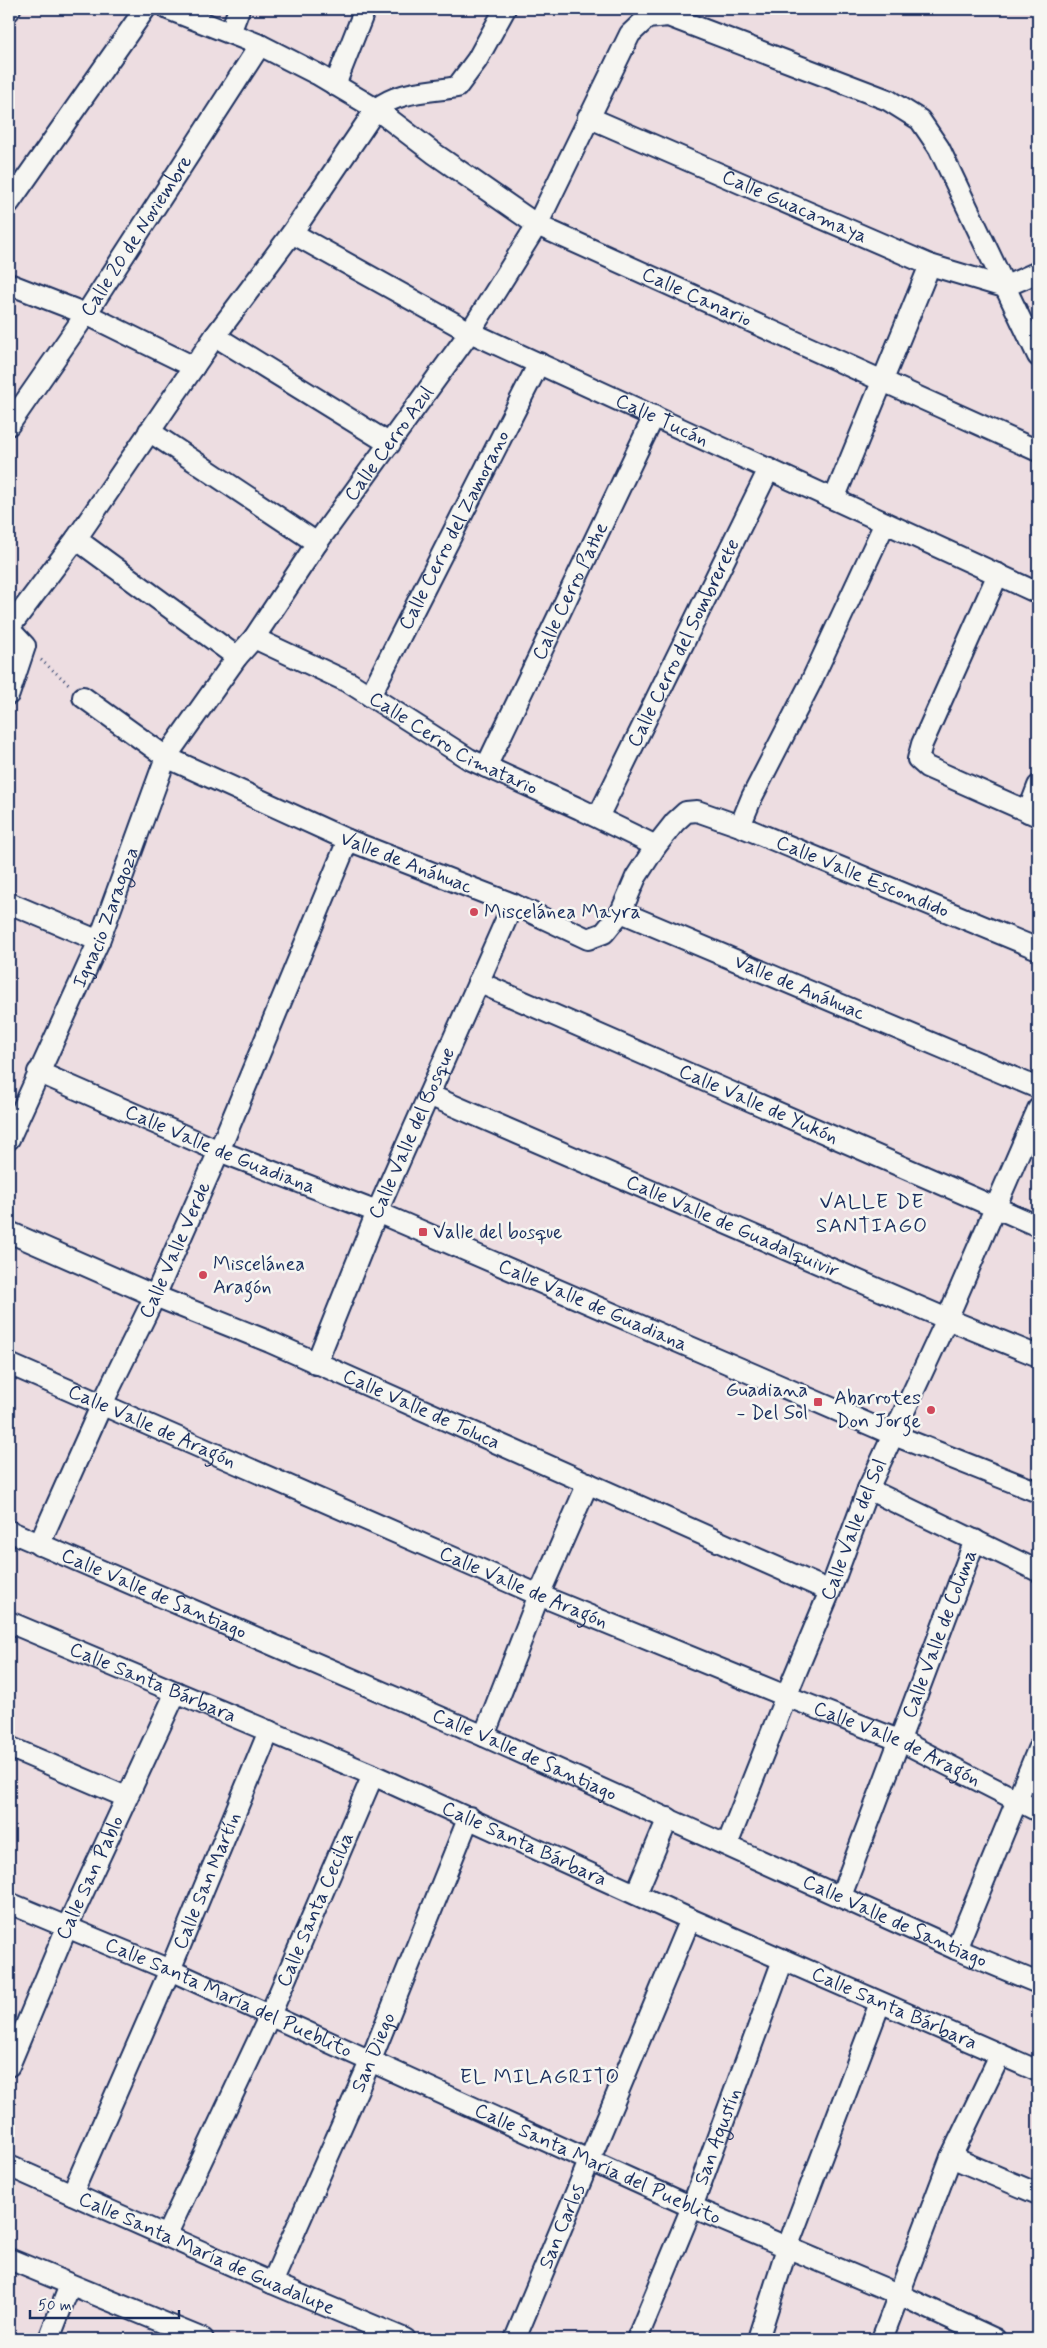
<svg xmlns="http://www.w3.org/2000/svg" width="1047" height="2348" font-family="Mynerve,sans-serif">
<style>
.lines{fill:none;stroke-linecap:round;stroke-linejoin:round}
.minor-casing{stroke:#1b2f5e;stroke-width:24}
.path{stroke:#1b2f5e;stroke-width:3;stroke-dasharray:1 4;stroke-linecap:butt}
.minor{stroke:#f6f6f2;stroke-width:20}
.poi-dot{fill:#d1495b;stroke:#f6f6f2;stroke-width:2}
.labels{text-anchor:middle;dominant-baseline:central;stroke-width:5;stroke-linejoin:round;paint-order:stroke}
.street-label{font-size:20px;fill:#1b2f5e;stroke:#f6f6f2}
.poi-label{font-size:20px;fill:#1b2f5e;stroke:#f6f6f2;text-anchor:start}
.neighbourhood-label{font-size:21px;letter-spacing:1px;fill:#1b2f5e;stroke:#f6f6f2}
</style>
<rect width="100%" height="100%" fill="#eddde1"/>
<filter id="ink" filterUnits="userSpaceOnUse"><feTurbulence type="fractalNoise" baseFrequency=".02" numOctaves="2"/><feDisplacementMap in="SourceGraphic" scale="10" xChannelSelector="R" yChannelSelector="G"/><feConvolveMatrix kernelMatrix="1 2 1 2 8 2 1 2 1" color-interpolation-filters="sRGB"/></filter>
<g filter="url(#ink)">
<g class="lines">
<defs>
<g id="minor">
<path id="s1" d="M168,9l92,36 57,29 59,35 59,45 102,71 501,226"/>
<path d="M9,11l1,-2"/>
<path d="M230,33l9,-24"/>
<path d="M335,85l30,-76"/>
<path id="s2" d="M588,117l342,148 74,22 34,-15"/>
<path d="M9,203l136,-194"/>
<path id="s3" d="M292,233l178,99 568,261"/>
<path d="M9,284l77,30 108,53"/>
<path d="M215,336l175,108"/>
<path id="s4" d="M9,425l77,-111 174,-269"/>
<path d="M149,431l168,112"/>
<path d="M834,499l96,-234"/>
<path d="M76,539l161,118"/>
<path d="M998,574l-76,170 -4,15 9,8 111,49"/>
<path d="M9,628l67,-89 139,-203 77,-103 84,-124c22,-18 53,-17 81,-22l20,-27 28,-51"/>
<path d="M9,629l16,17 -16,48"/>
<path id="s5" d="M254,638l96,45 119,76 111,50 76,37"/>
<path id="s6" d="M370,696l169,-333"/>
<path id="s7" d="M83,697l83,60 182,83 165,64 75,35 16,-6 17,-21 15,-35 20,-31 19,-24 11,-10 11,-1 43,15 298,123"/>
<path id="s8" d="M486,767l168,-351"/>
<path d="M1028,812l10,-26"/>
<path id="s9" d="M598,817l171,-348"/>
<path d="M740,826l12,-29 58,-113 75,-161"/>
<path d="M9,903l90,38"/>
<path id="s10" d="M621,912l417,176"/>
<path id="s11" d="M478,982l560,244"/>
<path id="s12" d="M38,1072l181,79 158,61 517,223 144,57"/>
<path id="s13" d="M429,1095l518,224 91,37"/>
<path id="s14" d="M9,1139l90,-198 67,-184 71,-100 17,-19 63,-95 153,-211 67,-107 93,-191 17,-16 21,-2 220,84 32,20 19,28 99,208"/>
<path id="s15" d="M9,1232l146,64 115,46 560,249"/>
<path id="s16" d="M9,1364l530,231 247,101 115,45 137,70"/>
<path id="s17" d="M316,1364l61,-152 136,-308"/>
<path d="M868,1489l170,82"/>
<path id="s18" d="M9,1531l475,205 472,213 82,34"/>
<path id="s19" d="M39,1545l63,-141 53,-108 64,-145 129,-311"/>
<path id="s20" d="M9,1622l364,153 317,144 348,152"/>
<path d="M484,1736l55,-141 49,-112"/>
<path d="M9,1747l117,50"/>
<path id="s21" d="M727,1845l59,-149 44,-105 38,-102 79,-170 91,-210"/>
<path d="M636,1894l32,-76"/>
<path id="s22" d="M841,1896l134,-356"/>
<path id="s23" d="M9,1903l161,67 522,237 208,88 95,44"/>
<path d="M956,1949l82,-200"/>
<path id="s24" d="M9,2066l58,-139 109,-235"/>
<path d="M951,2157l87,37"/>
<path id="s25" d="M9,2166l263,117 133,56"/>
<path id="s26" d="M72,2194l98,-224 99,-239"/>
<path id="s27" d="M166,2236l104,-221 103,-240"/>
<path d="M9,2259l194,80"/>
<path id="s28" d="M272,2283l98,-221 99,-245"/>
<path d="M49,2339l21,-54"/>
<path id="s29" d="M515,2339l175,-420"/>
<path id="s30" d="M637,2339l55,-132 91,-247"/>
<path d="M758,2339l29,-91 93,-245"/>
<path d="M882,2339l69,-182 49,-102"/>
</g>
</defs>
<use href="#minor" class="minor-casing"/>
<path class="path" d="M41,660l29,25"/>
<use href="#minor" class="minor"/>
</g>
</g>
<g class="poi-dot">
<circle cx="474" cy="912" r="5"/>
<rect x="418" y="1227" width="10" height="10" rx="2.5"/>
<circle cx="203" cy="1275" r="5"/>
<rect x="813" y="1397" width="10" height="10" rx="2.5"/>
<circle cx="931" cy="1410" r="5"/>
</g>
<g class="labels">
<g class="street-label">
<text stroke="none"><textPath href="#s2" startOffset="225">Calle Guacamaya</textPath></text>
<text stroke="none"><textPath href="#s4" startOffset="228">Calle 20 de Noviembre</textPath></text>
<text stroke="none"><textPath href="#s1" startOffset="605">Calle Canario</textPath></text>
<text stroke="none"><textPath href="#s3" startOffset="415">Calle Tucán</textPath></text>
<text stroke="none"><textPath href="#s14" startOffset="798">Calle Cerro Azul</textPath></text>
<text stroke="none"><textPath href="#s6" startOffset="186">Calle Cerro del Zamorano</textPath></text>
<text stroke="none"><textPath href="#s8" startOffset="195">Calle Cerro Pathe</textPath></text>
<text stroke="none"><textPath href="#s9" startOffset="194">Calle Cerro del Sombrerete</textPath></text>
<text stroke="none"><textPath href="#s5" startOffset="226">Calle Cerro Cimatario</textPath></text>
<text stroke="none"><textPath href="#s7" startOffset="365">Valle de Anáhuac</textPath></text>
<text stroke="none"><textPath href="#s7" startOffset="916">Calle Valle Escondido</textPath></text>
<text stroke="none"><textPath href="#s14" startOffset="242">Ignacio Zaragoza</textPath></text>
<text stroke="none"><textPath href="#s10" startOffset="194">Valle de Anáhuac</textPath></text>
<text stroke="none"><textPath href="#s11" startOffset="306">Calle Valle de Yukón</textPath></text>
<text stroke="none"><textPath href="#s17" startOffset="250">Calle Valle del Bosque</textPath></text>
<text stroke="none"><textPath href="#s12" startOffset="198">Calle Valle de Guadiana</textPath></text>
<text stroke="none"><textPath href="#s13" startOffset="331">Calle Valle de Guadalquivir</textPath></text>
<text stroke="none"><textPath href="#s19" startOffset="325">Calle Valle Verde</textPath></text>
<text stroke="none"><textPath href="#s12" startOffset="602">Calle Valle de Guadiana</textPath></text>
<text stroke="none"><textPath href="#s15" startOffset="449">Calle Valle de Toluca</textPath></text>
<text stroke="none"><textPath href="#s16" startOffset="156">Calle Valle de Aragón</textPath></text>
<text stroke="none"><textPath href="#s21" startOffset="340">Calle Valle del Sol</textPath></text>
<text stroke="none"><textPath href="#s16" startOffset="561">Calle Valle de Aragón</textPath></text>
<text stroke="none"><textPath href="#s18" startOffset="158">Calle Valle de Santiago</textPath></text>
<text stroke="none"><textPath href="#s22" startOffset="280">Calle Valle de Colima</textPath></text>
<text stroke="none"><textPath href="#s20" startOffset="156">Calle Santa Bárbara</textPath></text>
<text stroke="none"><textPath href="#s16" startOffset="966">Calle Valle de Aragón</textPath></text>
<text stroke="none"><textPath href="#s18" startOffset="562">Calle Valle de Santiago</textPath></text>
<text stroke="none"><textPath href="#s20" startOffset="561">Calle Santa Bárbara</textPath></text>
<text stroke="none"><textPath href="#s24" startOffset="205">Calle San Pablo</textPath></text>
<text stroke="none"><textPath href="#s26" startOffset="341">Calle San Martín</textPath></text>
<text stroke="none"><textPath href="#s27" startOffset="359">Calle Santa Cecilia</textPath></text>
<text stroke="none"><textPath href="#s18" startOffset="968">Calle Valle de Santiago</textPath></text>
<text stroke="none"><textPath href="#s23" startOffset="239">Calle Santa María del Pueblito</textPath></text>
<text stroke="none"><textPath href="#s20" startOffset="966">Calle Santa Bárbara</textPath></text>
<text stroke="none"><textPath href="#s28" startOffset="252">San Diego</textPath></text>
<text stroke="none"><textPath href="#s30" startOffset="218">San Agustín</textPath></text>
<text stroke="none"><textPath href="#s23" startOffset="644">Calle Santa María del Pueblito</textPath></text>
<text stroke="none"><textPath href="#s29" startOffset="122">San Carlos</textPath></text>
<text stroke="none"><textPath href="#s25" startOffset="216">Calle Santa María de Guadalupe</textPath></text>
</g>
<g class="poi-label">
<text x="484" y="912">Miscelánea Mayra</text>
<text x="433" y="1232">Valle del bosque</text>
<text x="213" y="1264">Miscelánea<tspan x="213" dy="23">Aragón</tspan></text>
<text x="808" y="1390" text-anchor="end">Guadiana<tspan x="808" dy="23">- Del Sol</tspan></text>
<text x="921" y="1398" text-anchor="end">Abarrotes<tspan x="921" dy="23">Don Jorge</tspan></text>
</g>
<g class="neighbourhood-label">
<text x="872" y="1202">VALLE DE<tspan x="872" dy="24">SANTIAGO</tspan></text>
<text x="540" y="2077">EL MILAGRITO</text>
</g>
</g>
<rect width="1047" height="2348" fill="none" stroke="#f6f6f2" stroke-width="30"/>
<rect x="15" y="15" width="1017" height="2318" fill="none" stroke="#1b2f5e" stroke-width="2" filter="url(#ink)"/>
<path d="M30 2310v8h149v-8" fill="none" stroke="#1b2f5e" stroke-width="2.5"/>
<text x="38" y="2310" font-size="15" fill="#1b2f5e" stroke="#f6f6f2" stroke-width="4" paint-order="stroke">50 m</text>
</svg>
